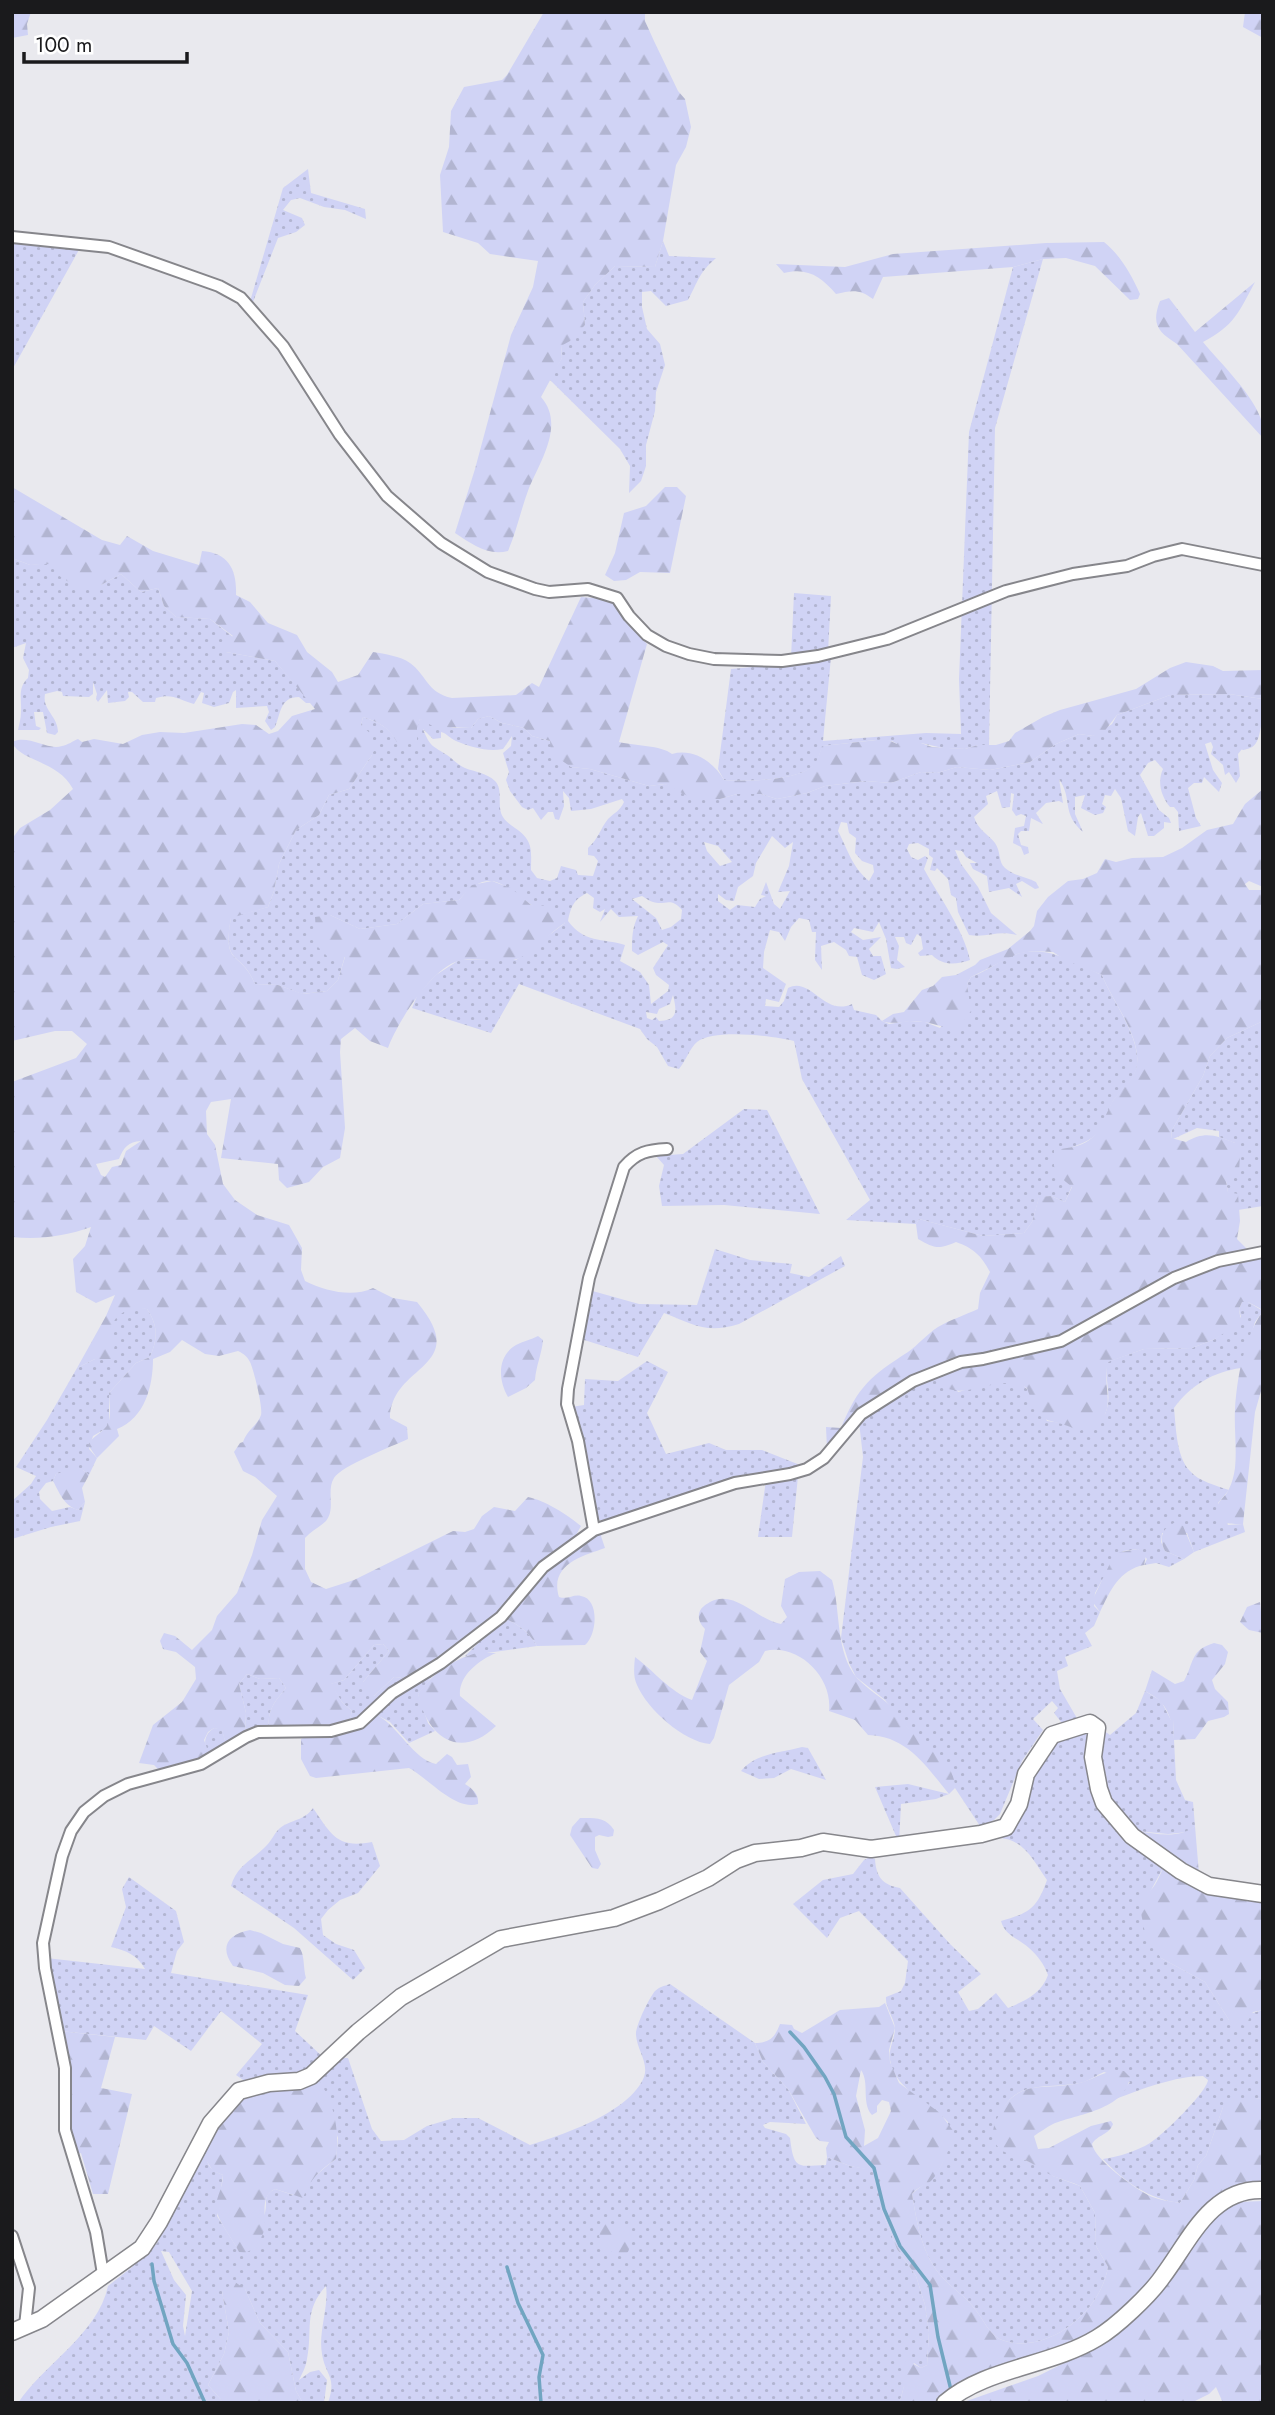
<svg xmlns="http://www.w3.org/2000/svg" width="1275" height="2415" font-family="Jost,sans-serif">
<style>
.grass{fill:url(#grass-dots);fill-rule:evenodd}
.forest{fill:url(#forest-firs);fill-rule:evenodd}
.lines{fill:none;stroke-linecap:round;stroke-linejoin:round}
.stream{stroke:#71a5c1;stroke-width:3.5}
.street-casing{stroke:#86868b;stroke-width:14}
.secondary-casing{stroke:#86868b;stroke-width:19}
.street{stroke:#fff;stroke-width:10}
.secondary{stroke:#fff;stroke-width:16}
</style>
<defs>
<pattern id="grass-dots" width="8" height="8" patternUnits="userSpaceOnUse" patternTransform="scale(1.75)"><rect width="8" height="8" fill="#d0d3f5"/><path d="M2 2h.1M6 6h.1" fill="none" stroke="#b2b5d1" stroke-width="1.8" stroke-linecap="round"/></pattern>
<pattern id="forest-firs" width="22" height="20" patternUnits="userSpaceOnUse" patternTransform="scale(1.75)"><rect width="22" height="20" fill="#d0d3f5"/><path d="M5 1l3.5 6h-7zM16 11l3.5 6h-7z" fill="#b2b5d1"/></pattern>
</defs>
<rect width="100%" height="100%" fill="#e9e9ee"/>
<path class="grass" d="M308,169l3,24 54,16 1,10 -21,-9 -21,-3 -24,-9 -9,2 -8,10 19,8 3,7 -9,7 -18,6 -27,69 -2,-2 34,-117z
M663,241l6,15 47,2c-18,16 -17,22 -28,42l-22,6 -15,-15 -9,1v15l5,22 13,15 5,21 -9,27 -1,19 -9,34v21l-5,15 -12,12 1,-27 -10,-17 -71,-70 13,-21 -1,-13 24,-20 -2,-23 12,-17 20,-19 40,1z
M12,243l68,5 -68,122z
M1043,259l-48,169 -6,317h-11l-13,4 -22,-1 -22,-5 -24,1 -5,-3 -17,-1 -52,6c-3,5 -4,11 -6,16 -11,19 -74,20 -93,18l-6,-11 13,-100 68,-6 32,-6 -8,84 103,-8 35,1 -2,-55 10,-247 44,-165z
M12,558l18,7 20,-2 51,22 20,-11 20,18 17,-4 6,18 12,11 34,2 23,18 -7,15 49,9 36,42h-5l-7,-6c-19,0 -18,16 -24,30l-4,3 -6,-9 4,-9 -2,-6 -31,2v-18l-3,2 -4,11 -15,4 -12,-4 2,-10 -3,-1 -7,12c-15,-4 -21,-11 -38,-6l-1,4h-12l-11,-10h-4l1,5 -4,4 -17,2 -1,-13 -9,12 -2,-3 1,-5 -4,-12v12l-4,3 -26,-1 -1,-4 -5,-1 -12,3c-3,16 13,22 13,38l-3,3 -8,-2 -4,-21h-9l2,14 5,2 -2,2h-21c1,-6 3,-11 3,-18 1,-12 -4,-24 7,-34l1,-8 -6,-12 3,-15 -14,5z
M794,593l37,3 -3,56 -37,6z
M1229,694l34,5v28l-2,-1c-2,10 -3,21 -14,23 -9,3 -2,-3 -9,5l2,22 -4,7 -7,-11 -4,3 -2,-10 -12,-11 2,-7 -2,-5 -6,2 8,26 9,13 -3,9 -15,-15 -2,6h-8l-6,5 8,30 5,8 -22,5 -1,-19 -4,-5h-4c-9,-11 -13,-25 -7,-38l-8,-9 -7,3 -8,12 19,35 10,8 2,5 -7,-1v6l-10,8h-6l-7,-23 -3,4 -3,19 -7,-5 -7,-33 -6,-9 -4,7 -6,-1 -3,9 4,3 -3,6 -8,2 -14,-7 4,-13 -10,2v17l8,18c-22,-19 -10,-33 -24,-53l4,24 -4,-2 -13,2 -10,10 7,11 -12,-6 -2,13h-8l-3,3 3,11 7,2 1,6 -5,2 -3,-8 -8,-4 2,-15 9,-2 2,-10 -5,-2 -5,2 -4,-6 2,-16 -3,-1 -1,14 -8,1 -5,-17 -11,5 2,8 -14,13c4,13 14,17 21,26 6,8 3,19 10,25 9,8 21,9 31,14l3,6 -4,1 -13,-8 -6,3 6,13 -13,-9 -20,4 -2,-16 -14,-7 -3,-6h7l-11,-6 -4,-6 -7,-1 6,14 17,23 13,26 26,22c-20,-5 -29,3 -48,0l-11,-23 -2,-14 -5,-3 -3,-16 -11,-11 -2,3 -5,-1 3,-12 -4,-3v-6l-11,-6 -9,1 -2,5 4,8 7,3 7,-4 3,2 -4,11c14,26 40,61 46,91 -14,5 -27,6 -38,-5l-12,1 -2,-3 5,-4 -2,-12 -4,-3 -6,11 -5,-2 -2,-6h-9l4,9 -2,14 8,7 -8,2 -6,-1 -5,-29 -7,-17 -6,10 -19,-4 -3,4 12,8 18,-3 -12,12 4,7h8l5,18 -12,6 -12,-5 -5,-18 -8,-1 -3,-6 -12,-8 -13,4 1,24 -7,-10 1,-28h-4l-3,-12 -10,-2 -8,9 -6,14 -6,-9 -9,-2 -6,22 -1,16 23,16 -7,18 -13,-3 -1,7 14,1 5,-6 4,-13c23,-12 36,29 64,16l2,6 22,5 6,6 7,3 20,-3 16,1 15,6 28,-31 -1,-13 4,-7c16,-6 30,-17 46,-23 28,-10 59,9 85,21 10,26 42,66 34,95 -4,14 -19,22 -25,35 -13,28 -11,33 -42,43l3,38 -7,16 -14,-6 -12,2 -7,24 -8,11 -41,3 -64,-17 -3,5 -70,-4 24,-20 -68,-121 -8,-38c-21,-5 -80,-13 -97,1 -7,6 -12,20 -18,27l-11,-3 -11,-19 -10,-8 -7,-10 -121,-45 -28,49 -79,-25 6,-14 18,-19 23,-15h57l49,-37c-12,-6 -25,-12 -35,-19 -29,-21 -42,-37 -71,-4l-36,4 -26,20 -37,5 -30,-14 15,41 -7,24 -11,11 -25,3 -24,-9 -23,-1c-15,-36 -33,-16 -24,-67l37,-10 6,-16 5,-27 17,-34 23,-15 10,-20 20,-6 23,-34 -11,-30 2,-8c16,5 25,10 34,24l20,-1 -1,-12 4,-9 34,9h17l7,-9 11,-3 13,7 22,5 8,8 18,5 21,26 19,2 59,17 16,-2 45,15h10l17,-5h24l16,5 30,-6 18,-7 41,-5 25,2 30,-11 16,1 20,-6 33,3 40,-8 26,-18 23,-10 14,2 19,-12 5,-9 53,-20zM423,729l10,10 8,-1v-6c7,2 8,6 15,9 15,6 31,11 47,8l9,-13 -1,10 -8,7 6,19 -3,8 4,11 12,16 6,3 5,-2 8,12 7,-8h5l2,7 4,1 5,-14 -1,-15 6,7 2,13 20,-2 31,-10 2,3c-4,9 -10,11 -16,17 -8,10 -9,19 -20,29v7l6,1 4,5 -5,15 -15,-1 -2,-5 -15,-4 -4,12 -7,3 -13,-3 -6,-8c0,-20 3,-29 -16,-42 -4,-3 -9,-6 -12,-11 -7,-11 1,-27 -8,-36 -8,-8 -20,-9 -30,-13 -7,-3 -11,-8 -18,-13 -14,-9 -17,-8 -24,-26zM841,822l6,1 2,10 7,5 -1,15 7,8 11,4 1,7 -5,9c-17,-14 -21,-31 -31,-50zM772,836l13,12 8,-6 -4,24 -11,26 12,-1 -10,18 -6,-5 -8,-22 -5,13 5,1 -6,3 -5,8 -18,-2 -7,5 -12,-9v-7l8,6 8,1 4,-14 15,-11 3,-13zM704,842l14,4 14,16 -12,4 -13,-15zM587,893l7,5 -1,10 7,4 5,-3 -5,13 11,-13 8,8 19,-1c-6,12 -6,22 -6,35l6,4 25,-13 5,3 -15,23 3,7 13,10 -1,6 -17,13 -2,-19 -9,-13 -20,-11 5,-16c-23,-7 -41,-2 -57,-24 3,-14 5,-21 19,-28zM642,896c4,2 7,5 11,6 13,4 17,-6 29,8l-1,9 -10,8 -9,3 -6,-12 -24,-19zM673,995c4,17 5,25 -14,26l-3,-4 -4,3 -5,-2 -1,-6 11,2 2,-5 11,-5z
M1263,1021v185l-25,4 -10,-18 -2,-11 9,-38 -16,-6v-6l-22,-3 -24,11h-2l1,-9 31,-54 7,-20 17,-18z
M744,1109l23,1 53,104 -96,-9 -62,1 -3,-20 5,-21 -8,-9 27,-2z
M715,1249l35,11 42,4 -2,9 19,4 32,-21 4,10 -106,58c-33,10 -44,1 -75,-11l-26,44 -60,-19 11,-48 50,14 58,1z
M1242,1302h6l15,9 -8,11 -14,46c-28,4 -50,17 -67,40 2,18 2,49 16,63 8,10 27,15 39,19l-11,13 10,22 15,-1 2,8 -51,20 -7,-19h-25l-1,9 4,9 19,8 -15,8 -13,-4 -12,2 3,-6 -9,-10 -15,2 -22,31 -6,11 -1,13 6,6 -6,14 -9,7 7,13 -27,11 3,9 -11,5 3,18 18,31 -13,7 -11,-14 4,-5 -6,-7 -19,18 10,11 -21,31 -22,53 -6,6 -14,6 -25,-38 -4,-15 -7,-10 -34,-32 -25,-31 -29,-23 -7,-14 -8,-25 22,-181 -4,-35 56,-38 31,-11 12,19c16,-4 54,-17 67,-5 9,8 16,24 22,34l16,2 42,-9c8,-18 -1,-34 2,-52l37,-13 48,-1 23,-9 26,-22 -2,-8z
M137,1307l10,2c11,16 11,30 3,48l-14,6 -27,30v30l-4,6 -12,7 -4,13 8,9 -8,17 -6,-5 -27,4 -3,7 -7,2 -7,9 1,7 12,12 18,-4 8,3 7,-8 -5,19 -29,6 -39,12v-38l19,-17 5,-8 -20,-9 31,-47 30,-52 18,-9 18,-40 8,-8z
M647,1361l21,11 -21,41 19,41 43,-11 17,7h36l43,17 -198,55 -13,-4 -23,-111 13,-2 1,-26 33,2z
M798,1476l-6,61h-34l8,-57z
M504,1618c15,7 24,13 33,28l-72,10z
M383,1644l6,7 -26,31 11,14 20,-19 15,1 -41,35 -19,10 3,-12 -10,-9 -12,-18 14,-4 30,-35z
M247,1674l13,5 19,-1 7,10c-10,12 -19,22 -17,38l-24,7 1,-20 -7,-29z
M434,1674l-16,20 10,29 7,8 -26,12 -19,-21 -13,-7 9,-10z
M1145,1691l16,10 10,19 2,-1 3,61 9,20 8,2 2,24 -7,6 -20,2 -31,-3 -28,-25 -12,-38 6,-38 7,5 26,-22z
M214,1728l8,1 4,16 -19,12c-2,-12 -5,-21 7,-29z
M1090,1731l2,51 71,86 -13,24 11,66 44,24 24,38 34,-10v90l-3,-2 -37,9 -17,49 -8,9 -4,15 -14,23c-31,-4 -56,-21 -77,-44 15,-2 34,-8 47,-16 12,-7 57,-51 58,-63l-5,-4c-27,0 -62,13 -87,23l14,-17 -26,-10c-7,3 -14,8 -20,10 -27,8 -65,-4 -81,27 -6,9 -4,27 -5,38l44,21 11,8 27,10 15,27 1,33 12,21c-4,23 -18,43 -36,57 -18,15 -47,25 -70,16 -13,-5 -19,-22 -28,-32 -9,-12 -21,-19 -31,-30 -21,-22 -26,-55 -31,-84 7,-7 15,-11 22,-18 14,-15 13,-35 14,-54 -19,-21 -53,-32 -58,-62 -2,-11 5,-21 5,-32 -1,-11 -10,-20 -9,-31l15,-6 4,-8 3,-22 -49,-50 -19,7 -13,20 -34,-34 30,-24 30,-6 11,-14 6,-3 5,2c1,17 7,26 25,29l50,56 31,30 -23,18 11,19 9,-2 18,-16 12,15c17,-7 34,-15 40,-33 -4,-11 -10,-19 -19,-27 -11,-10 -24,-12 -28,-27 29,-8 36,-13 46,-41 -14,-20 -24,-44 -53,-42l58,-94z
M802,1747l6,1 18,32 -35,-11 -17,9 -15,1 -18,-8c15,-18 39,-18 61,-24z
M908,1784l41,10 -13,5 -35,5 -2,39 -24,-56z
M313,1808c18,26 24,41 59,34l8,24 -22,27 -18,7 -12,10 -7,9 2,16 13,9 18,6 11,18 -12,12 -59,-52 -63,-42c6,-21 22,-26 36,-41 5,-5 8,-13 13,-17 12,-9 24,-7 33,-20z
M129,1877l47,34 8,31 -7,9 -6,22 137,22 -13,36 29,27 -18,15 -57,11 -13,-9 26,-31 -41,-33 -30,40 -37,-25 -8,14 -86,-9 -14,-73 99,11c-7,-13 -19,-19 -34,-22l15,-40 -4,-18z
M670,1984l85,59 8,19 25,27 18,35 -36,-2 -7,3 2,3 21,6 4,4c4,33 8,28 36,27l1,-8 23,9 31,5v36l3,9 13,33 19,27 9,29 4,27 -2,33 -6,3 -7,-5c-10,13 -9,25 -15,40h-571c9,-27 -2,-26 -6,-49 -4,-22 7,-47 4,-68 -23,25 -13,44 -19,73 -1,8 -5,15 -8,21l11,-8 9,-2 8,10 -3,23h-21l-7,-12 -8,-39 -28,-29 -15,-34 -23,2 7,41 -5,22 -16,31 16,18h-206c26,-39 80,-69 90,-117l23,-18 26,-25 49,-97c0,16 1,23 17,29l-6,41 22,35c6,-9 22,-28 26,-38 3,-12 -3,-17 10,-24l18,6c16,-11 27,-25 43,-36l2,-21 -21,-60 22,-20h9l24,71 9,12 23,-1 23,-14 27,-8h24l52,27c33,-10 100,-33 114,-68 5,-14 -7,-27 -8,-42 -1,-8 13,-37 19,-44 4,-4 9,-5 15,-7zM161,2251l8,1 23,39 -7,45 -2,-10 3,-31 -12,-15z"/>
<path class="forest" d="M12,12h19l-4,12 1,11 -16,3z
M544,12h101v9l9,20 24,50 7,8 6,28 -5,20 -10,18 -13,76 -8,26 -40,-1 -20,19 -12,17 2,23 -15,16 -9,5 1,12 -21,39c24,27 0,63 -12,91 -8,21 -12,42 -21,63 -21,5 -36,-7 -53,-18l20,-64 36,-134 22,-48 5,-26 -48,-7 -12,-11 -35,-11 -3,-57 9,-28 2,-36 13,-24 38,-7 5,-5z
M1245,12h18v26l-20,-11z
M1104,242c17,14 27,32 36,52l-2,5 -8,1 -35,-34 -29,-8 -23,1 -30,8 -130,10 -10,22c-13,-10 -21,-9 -37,-5 -15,-17 -28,-27 -52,-21l-8,-9 69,3 48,-13 153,-11z
M1255,282c-16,30 -21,44 -52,60 18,22 51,53 59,80 2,5 1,11 1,16l-86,-94c-19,-12 -26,-20 -17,-43l9,-3 26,34z
M12,487l90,53 18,5 7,-9 26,15 46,14 3,-14c27,2 35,19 34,44l14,7 18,21 29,12 10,17 25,20 6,10 20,-7 15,-23c12,2 27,4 37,11 16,11 17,30 42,35l64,-3 16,-12 7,4 42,-90 23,2 12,4 14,23 17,18 -28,98c16,4 42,3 53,12 21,-6 42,8 52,26 19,2 82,1 92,-18 3,-5 4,-11 6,-16l64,-7 11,5 5,-8h15l4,7 11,4 33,2 13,-4h18l13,-4 6,-8 28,-16 17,-7 76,-21 34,-21 16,-6 27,4 10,5 40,-1v29l-34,-5 -59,1 -53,20 -14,18 -10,3 -14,-2 -23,10 -26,18 -40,8 -33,-3 -20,6 -16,-1 -30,11 -25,-2 -41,5 -18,7 -30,6 -16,-5h-24l-17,5h-27l-28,-15 -16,2 -59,-17 -19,-2 -20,-14 -1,-12 -18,-5 -8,-8 -22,-5 -13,-7 -11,3 -7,9 -25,-1 -8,2 -18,-10 -3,9v12l-5,2h-15c-9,-15 -18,-20 -34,-25l-2,8 11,10 3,13 -3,7 -23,34 -20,6 -10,20 -23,15 -17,34 -5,27 -6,16 -37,11c-9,50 9,31 24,66l23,1 25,9 24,-3 11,-11 7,-23 -16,1 -12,-12 -2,-29 15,-2 30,14 37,-5 26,-20 36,-4 13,-15 20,-4 19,7 20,17 19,1 15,17c-17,10 -28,29 -48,36 -9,4 -40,-1 -54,1 -29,3 -66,63 -75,88l-18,-7 -15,-13 -14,11 -1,13 5,76 -5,30 -17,9 -14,15 -22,6 -8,-8 -1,-16 -57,-6 10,-59 -20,3 -5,9 1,23 8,11 8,39 12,16 22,15 32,10 13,23 -1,22 4,11c21,10 47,17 68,7l20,10 24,4c56,67 -26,61 -27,116l17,9 1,12c-15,7 -67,27 -74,39 -8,13 2,31 -8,43 -6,6 -15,10 -21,17v31l6,13 15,7 28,-9 99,-49 12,1 9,-3 8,-13 12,-9 21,4 13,-14c16,3 40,18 53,29l-5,9 -37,29 -29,40 -101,74 -15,-1 -20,19 -11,-3v-11l26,-31 -6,-7 -9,1 -30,35 -13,4 11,18 10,9 -3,12 -29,5 -51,-2c-2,-16 7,-26 17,-38l-7,-10 -19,1 -13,-5 -8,10 7,29 -1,20 -19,12 -4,-15 -8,-2 -6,4 -4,8 4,11 -1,6 -47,14 -6,-6 -15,-2 14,-38 29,-23 14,-23 -1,-12 -19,-15 -13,-3 -3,-8 4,-8 11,3 17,14 20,-20 5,-14 20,-23 15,-38 10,-35 15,-24 -22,-19 -12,-6 -9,-19 6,-9 3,-1c5,-13 14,-16 18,-27 2,-7 -7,-45 -11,-53 -3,-6 -6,-8 -12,-11l-19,5 -14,-2 -23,-14 -12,12 -17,7c0,27 -8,59 -36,70l2,7 -22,22 -9,-13c5,-9 11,-10 17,-17 8,-8 4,-25 4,-35l27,-30 14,-6c8,-18 8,-32 -3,-48 -21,-3 -32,5 -39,24l7,12 -4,14h-16l-18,9 29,-52 9,-21 -19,8 -20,-11 -3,-33 12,-13 6,-19c-25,9 -51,13 -79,10v-155l64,-24 11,-14 -15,-13h-17l-43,10v-202l8,-11 30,-18 23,-21c-15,-29 -53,-27 -61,-47 17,-8 35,9 50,4 6,-1 11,-5 16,-7l4,3 12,-3 29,5 19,-9 18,-3 24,1 58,-9 14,1 13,9 9,-3 14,-15 23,-7 -40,-48 -49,-9 -7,-8 14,-8 -23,-17 -34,-2 -12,-11 -6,-18 -17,4 -20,-18 -20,11 -20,5 -23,-15 -8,-11 -20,1 -18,-7zM141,1141l-15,10 -5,14 -9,2 -7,10 -4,-2 -5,-11 23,-5c5,-12 9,-17 22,-18z
M665,487h12l9,9 -16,77 -30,-1 -14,8 -12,1 -9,-6 10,-22 9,-40 22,-7z
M1263,789v98l-14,-6 -4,3 4,6h14v131l-36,17 -17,18 -7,20 -31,54 -1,8 15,4c18,-11 30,-7 49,1l5,12 -1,17 -13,9 2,11 10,2 2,27 -3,18 12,12 -58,18 -42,16 -33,22 -57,30 -143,37 -31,17 -23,17 -35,41 -1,-22 15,1c17,-42 30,-52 67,-76 10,-7 19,-18 30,-25 12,-7 27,-12 40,-18l2,-16 10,-21c-9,-17 -17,-24 -34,-30 -18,8 -22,6 -38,-3l-2,-15 3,-5 64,17 41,-3 8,-11 7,-25 12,-1 14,6 7,-15 -18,-15v-22c40,-5 41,-11 57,-46 6,-12 21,-21 25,-35 8,-29 -24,-68 -34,-94l-37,-15 -12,-8 -20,-1 -16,3 -46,23 -4,7 4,27 -13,17c-16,0 -21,-4 -35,-6 -14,-3 -28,4 -41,-1l11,-7 11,-2 18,-22 11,-4 9,-9 14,-2 19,-10 5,-5 28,-11 22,-18 4,-5 3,-15 11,-14 20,-16 15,-2 14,-6 8,-14 11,3 16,-4 31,-1 19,-9 25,-18 26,-6 12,-20z
M1263,1257v53l-15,-8h-6l-3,7 2,13 -26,17 -23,9 -48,1 -36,13c-8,31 17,55 -29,69 -35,-18 -37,1 -52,-43 -28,-17 -65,16 -86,-4 1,-11 9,-13 18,-17l107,-24 109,-61 27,-11z
M1263,1311v73l-8,28 -12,112c-10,0 -24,1 -26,-12 -2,-10 9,-15 12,-23 3,-6 5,-14 6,-21 2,-20 -1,-39 0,-59 2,-31 9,-72 28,-98z
M538,1336l5,4c-1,13 -7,26 -8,40l-9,8 -18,9c-10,-17 -11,-41 8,-52 7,-4 15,-5 22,-9z
M73,1469l10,1 6,5 -7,13 3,14 -7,8c-14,-4 -19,-18 -25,-29l3,-7z
M1174,1523l9,3 11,26 -10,7 -19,-8c-6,-12 -4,-22 9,-28z
M604,1532l-3,4 4,12c-22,8 -56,16 -46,49 9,3 14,-3 22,-1 19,3 16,39 4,49l-48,1c-9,-15 -18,-21 -33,-28l47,-56 30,-20z
M1138,1549l8,6 -2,10c-25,5 -34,26 -44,47l-8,-11 23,-48z
M820,1571l12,9c9,31 3,72 25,98 11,12 26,20 37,31 7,6 10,15 16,21 16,17 45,32 45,58l-6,6c-23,-28 -42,-58 -81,-59l-13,-15 -26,-9c4,-34 -31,-68 -64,-60l-6,11 -30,23 -15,53 -4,6c-26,-2 -63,-35 -73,-59 -4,-8 -3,-18 -2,-28 19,14 34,34 57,43l15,-39 -7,-9 5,-23c-4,-4 -7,-9 -6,-15 1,-6 6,-9 11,-12 25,-13 47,18 71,22l6,-7 -6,-11 4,-27 14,-7z
M1260,1602l3,31 -14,-3 -9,-8 7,-15z
M1214,1643l8,2 6,7 -3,12 -13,16 3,9 13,13 1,12 -5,3 -16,4 -13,18 -21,1 -1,-20 -2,1c-5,-16 -12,-23 -26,-30l7,-21 23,14 9,-3c10,-18 6,-31 30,-38z
M477,1653h19c-17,7 -38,23 -36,43l36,30c-36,35 -69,11 -78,-32 14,-20 35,-35 59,-41z
M377,1715c22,12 36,44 59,49l11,-10 5,3 5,8 11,-1 3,13 -6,7c8,5 14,10 13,20 -23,7 -50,-26 -69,-36l-93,10 -6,-2 -9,-17v-20l10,-5 50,-7z
M580,1818c15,0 26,-1 34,12l-1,6 -5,1 -9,-2 -4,2v13l6,14 -3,5 -6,-1 -22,-33 2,-8z
M1195,1826l4,48h-6l-56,-43c19,3 43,8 58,-5z
M1163,1868l100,33v109l-10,2 -8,14 -16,-6 -24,-38 -44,-24 -15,-20 -6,-30 2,-11c12,-7 16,-17 21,-29z
M250,1930l11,3 22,11 17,4c5,9 3,20 6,30l-7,8 -14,-1 -22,-12 -30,-7c-14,-19 -5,-32 17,-36z
M885,2003l10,25 -6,22 1,12 9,21 41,30 14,19c-2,12 -14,41 -23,49 -7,5 -12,5 -19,13 5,29 10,62 31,84 10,11 22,18 31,30 9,10 15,27 28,32 23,9 52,-1 70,-16 18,-14 32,-34 36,-57l-12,-21 -1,-33 -15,-27c-8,-4 -17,-6 -25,-9 -10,-4 -18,-12 -28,-16 -9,-4 -23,-7 -29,-14 -7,-7 -6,-18 -2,-26 21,-47 49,-28 87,-39 15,-5 24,-13 41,-11l6,6c-5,33 -53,37 -77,47 -6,3 -13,8 -19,12l4,13 11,-1 42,-22 20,-5 2,3c-4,11 -16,11 -21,20 3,16 41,43 56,51 10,5 21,6 32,8l14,-23 4,-15 8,-9 17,-49 7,-5 31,-4 2,2v85h-19c-48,50 -95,105 -149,148l-152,64 -6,6h-38c5,-13 7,-24 3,-37l4,-6 15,8 6,-3 2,-33 -4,-27 -9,-29 -19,-27 -13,-33 -3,-9v-35l-31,-6 -23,-9 -1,-9 3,-6 -9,-1 -4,-3 -28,-49 -25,-27 -8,-19c15,0 20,-6 25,-19l12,1 2,4 8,4 38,-23 39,-3zM861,2070c9,13 0,33 11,45l5,-3v-6l5,-6 7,2 2,9 -13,27 -14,8 1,-16 -9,-34z
M60,2031l55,6 -14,51 31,6 -24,100h-15l-12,-41 -8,2 -4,-13z
M317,2078c17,22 23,53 19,81 -16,11 -26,20 -33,39l-28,-9c-16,8 -8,26 -11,42 -2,5 -5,11 -7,16l-12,6 -6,-1c-6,-13 -25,-35 -23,-48 2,-10 7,-18 7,-29l-10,-4 -7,-11v-14l7,-17 24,-28 22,-11z
M1263,2201v202h-40l-7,-16 -7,7 -18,9h-230l77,-27 67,-33 29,-24 85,-109 19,-8z
M603,2221l14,5 12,-1c5,9 3,21 -3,30 -15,-1 -21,-5 -27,-19z
M235,2282l10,7 15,34 28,29 8,39 7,12h-79l-16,-18 16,-31 5,-22 -7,-41z"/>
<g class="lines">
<path class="stream" d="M790,2032l14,15 21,30 9,17 12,43 28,31 10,41 16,37 30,39 8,52 13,53
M152,2264l2,17 19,63 14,19 18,40
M507,2267l11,36 25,52 -4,22 2,26"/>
<defs>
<path id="street" d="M12,237l97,10 110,39 22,12 42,48 57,89 47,61 54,47 47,29 47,17 14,3 39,-3 29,9 12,18 18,19 19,11 23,8 25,5 68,2 36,-5 69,-17 119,-48 67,-17 54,-8 26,-10 29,-7 81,16
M594,1530l-16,-89 -11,-37 1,-15 21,-111 35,-111c13,-15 24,-17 43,-18
M12,2236l17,52 -4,38
M103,2274l-7,-42 -31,-102v-62l-20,-100 -2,-25 19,-87 9,-25 13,-19 20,-16 24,-12 73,-20 45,-27 12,-5 73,-1 29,-8 32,-30 49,-30 60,-46 42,-50 51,-37 141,-47 55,-9 17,-5 17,-11 37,-44 52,-33 48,-19 22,-3 78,-18 113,-63 44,-17 45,-9"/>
<path id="secondary" d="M12,2332l30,-13 100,-71 17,-26 52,-99 28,-32 30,-8 30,-2 12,-5 47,-44 43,-35 100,-58 113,-21 45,-17 49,-23 28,-18 19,-7 46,-5 22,-6 48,7 110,-15 25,-7 13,-23 7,-30 26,-39 38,-12 7,5 -4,29 6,32 5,14 28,33 49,35 28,15 54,8
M945,2403c40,-35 106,-37 152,-65 19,-11 53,-43 66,-62 27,-36 48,-88 100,-86"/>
</defs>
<use href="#street" class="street-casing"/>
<use href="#secondary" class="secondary-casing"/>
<use href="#street" class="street"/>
<use href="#secondary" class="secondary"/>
</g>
<rect width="1275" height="2415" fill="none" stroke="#1a1a1c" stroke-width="28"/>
<path d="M24 52v10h163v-10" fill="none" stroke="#1a1a1c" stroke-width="3.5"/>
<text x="35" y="52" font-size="21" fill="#1a1a1c" stroke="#ffffff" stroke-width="5" paint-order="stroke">100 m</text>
</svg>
